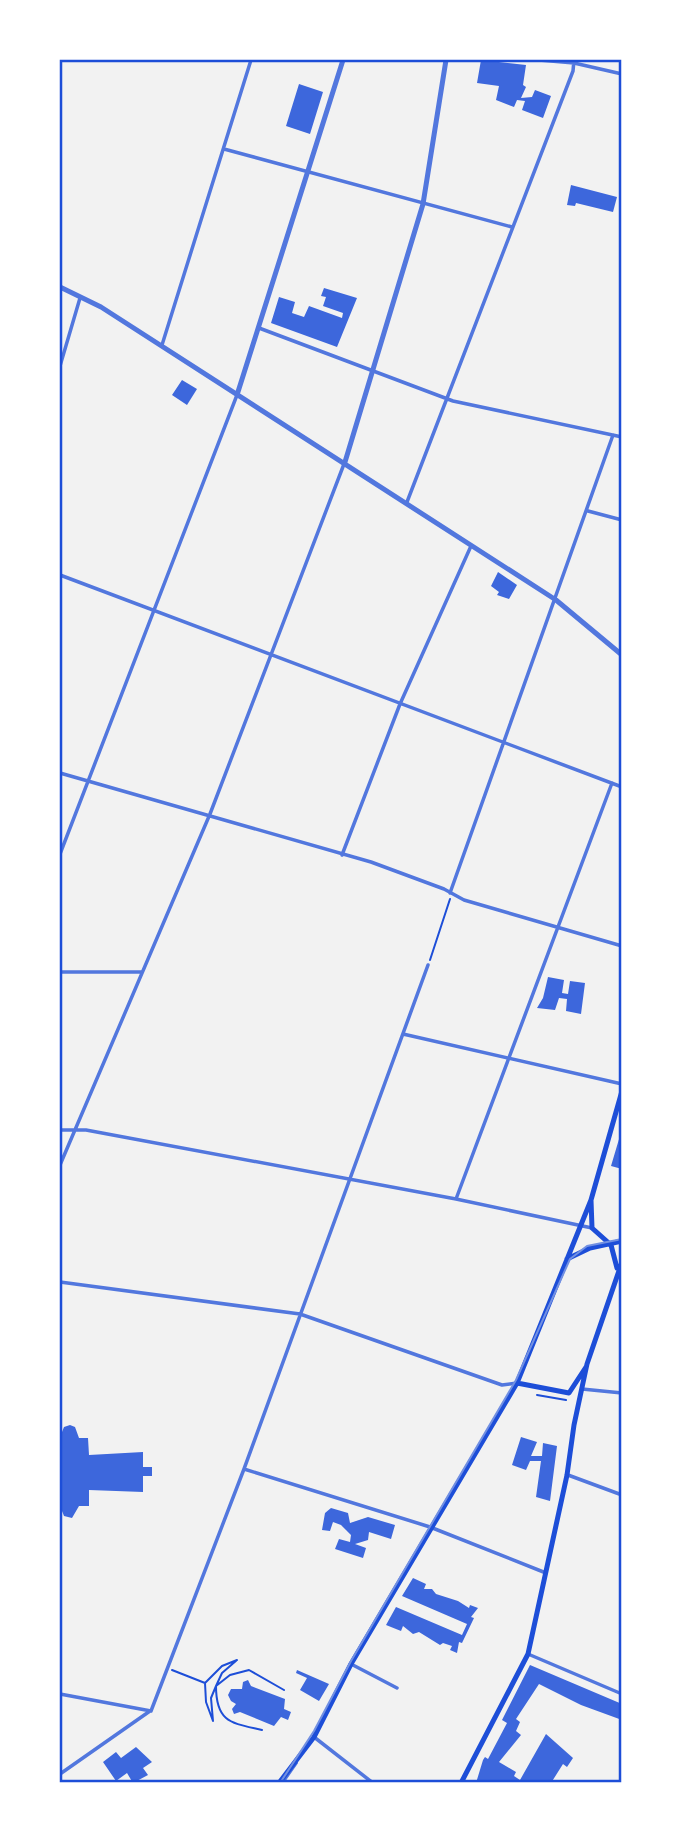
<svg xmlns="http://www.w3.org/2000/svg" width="681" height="1842" font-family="Quicksand,sans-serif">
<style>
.building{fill:#3d67dc}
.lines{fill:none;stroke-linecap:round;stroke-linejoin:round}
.path{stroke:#1d4ed8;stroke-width:2}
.service{stroke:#5277de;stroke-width:2}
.minor{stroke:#5277de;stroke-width:3.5}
.tertiary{stroke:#5277de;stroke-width:5}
.secondary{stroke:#1d4ed8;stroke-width:5}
.tram{stroke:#7290e2;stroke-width:2}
.neatline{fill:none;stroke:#1d4ed8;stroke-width:2.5}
</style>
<rect width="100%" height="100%" fill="#f2f2f2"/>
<path class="building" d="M481,60l45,5 -3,20 3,2 -5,11 11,-1 3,-7 16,6 -8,22 -21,-8 3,-9 -8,-1 -3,7 -18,-7 3,-14 -22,-3z
M299,84l24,8 -13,42 -24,-8z
M571,185l46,12 -4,15 -37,-9 -1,3 -8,-1z
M324,288l33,10 -20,49 -66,-24 8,-26 16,5 -3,11 12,4 5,-11 33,12 1,-5 -20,-7 3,-9 -5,-1z
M182,380l15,9 -10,16 -15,-10z
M498,572l19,13 -8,14 -12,-4 2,-3 -8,-6z
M548,977l16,3 -2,13 6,1 2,-13 15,2 -4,31 -15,-3 1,-12 -8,-1 -4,12 -18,-2 6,-10z
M622,1129v40l-11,-3z
M70,1425l5,2 4,11h9l1,17 54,-3v15h9v9h-9v16l-54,-2v16h-10l-7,12 -8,-2 -4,-10v-69l4,-10z
M521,1437l16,5 -6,14h11l1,-13 14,3 -7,55 -14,-4 5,-36h-11l-4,9 -14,-5z
M331,1508l17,5 2,10 18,-6 27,8 -4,14 -22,-7 -1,8 -13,4 11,4 -3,10 -28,-9 4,-10 11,3 1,-7 -10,-10 -8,-3 -3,9 -8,-1 3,-17z
M413,1578l13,6 -2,5h8l4,5 22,7 11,7 1,-3 8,3 -7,9 3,1 -12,25 -3,-1 -2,11 -7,-3 2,-4 -9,-3 -3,2 -21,-13 -6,2 -10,-8 -2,5 -15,-6 10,-18 66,28 5,-11 -65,-28z
M530,1665l92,39v16l-41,-15 -42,-21 -23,35 4,3 -4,9 5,4 -22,27 17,10 -2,4 6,4 26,-46 27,24 -6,9 -4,-3 -12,19h-75l7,-23 2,-3 3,2 19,-36 -5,-3z
M297,1670l32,14 -10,17 -19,-11 7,-12 -11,-5z
M248,1680l3,6 34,13 -1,10 7,3 -3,8 -7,-3 -7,9 -34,-14 -6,2 -2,-5 4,-5 -5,-3 -3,-6 3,-6h11l1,-7z
M136,1747l16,15 -9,6 5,7 -15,8 -6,-10 -11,8 -13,-19 13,-10 5,6z"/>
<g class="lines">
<path class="path" d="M430,960l20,-61
M537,1395l29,5
M172,1670l33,13 1,19 7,19 -2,-23 5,-12c0,37 16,37 46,44
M205,1683l17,-17 15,-6 -15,13 -6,13 14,-11 19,-5 35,20"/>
<path class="service" d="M283,1783l14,-20"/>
<path class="minor" d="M539,60l35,3 48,11
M224,149l288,78
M259,328l194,73 169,36
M162,345l89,-285
M60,366l20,-68
M407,502l166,-431 1,-11
M588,511l34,9
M60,575l562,212
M60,773l311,89 73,27 20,11 158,46
M60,854l177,-459
M342,855l58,-151 71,-158
M450,893l163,-458
M60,972h81
M403,1034l219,50
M60,1130h26l370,69 136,29
M60,1165l150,-351 134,-350
M456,1199l156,-416
M60,1282l240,32 202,71 15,-2
M582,1389l40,4
M244,1469l186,58 116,46
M568,1475l54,20
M528,1654l94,40
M351,1664l46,24
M60,1694l91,17
M151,1711l93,-242 184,-504
M314,1737l59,46
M60,1774l90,-63"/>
<path class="tertiary" d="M60,287l41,20 455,293 66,55
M237,395l106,-335
M345,462l78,-258 23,-144"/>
<path class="secondary" d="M591,1200l1,28 19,17 6,23
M567,1259l23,-11 32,-7
M517,1383l52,10 17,-26
M279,1783l35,-46 37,-73 166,-281 74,-183 31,-109
M461,1783l67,-129 39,-179 7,-50 13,-61 35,-102"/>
<path class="tram" d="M280,1783l34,-52 37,-70 165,-281 54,-121 17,-13 35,-7"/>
</g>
<rect width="681" height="1842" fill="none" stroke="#ffffff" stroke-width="122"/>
<rect x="61" y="61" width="559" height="1720" class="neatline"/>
</svg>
